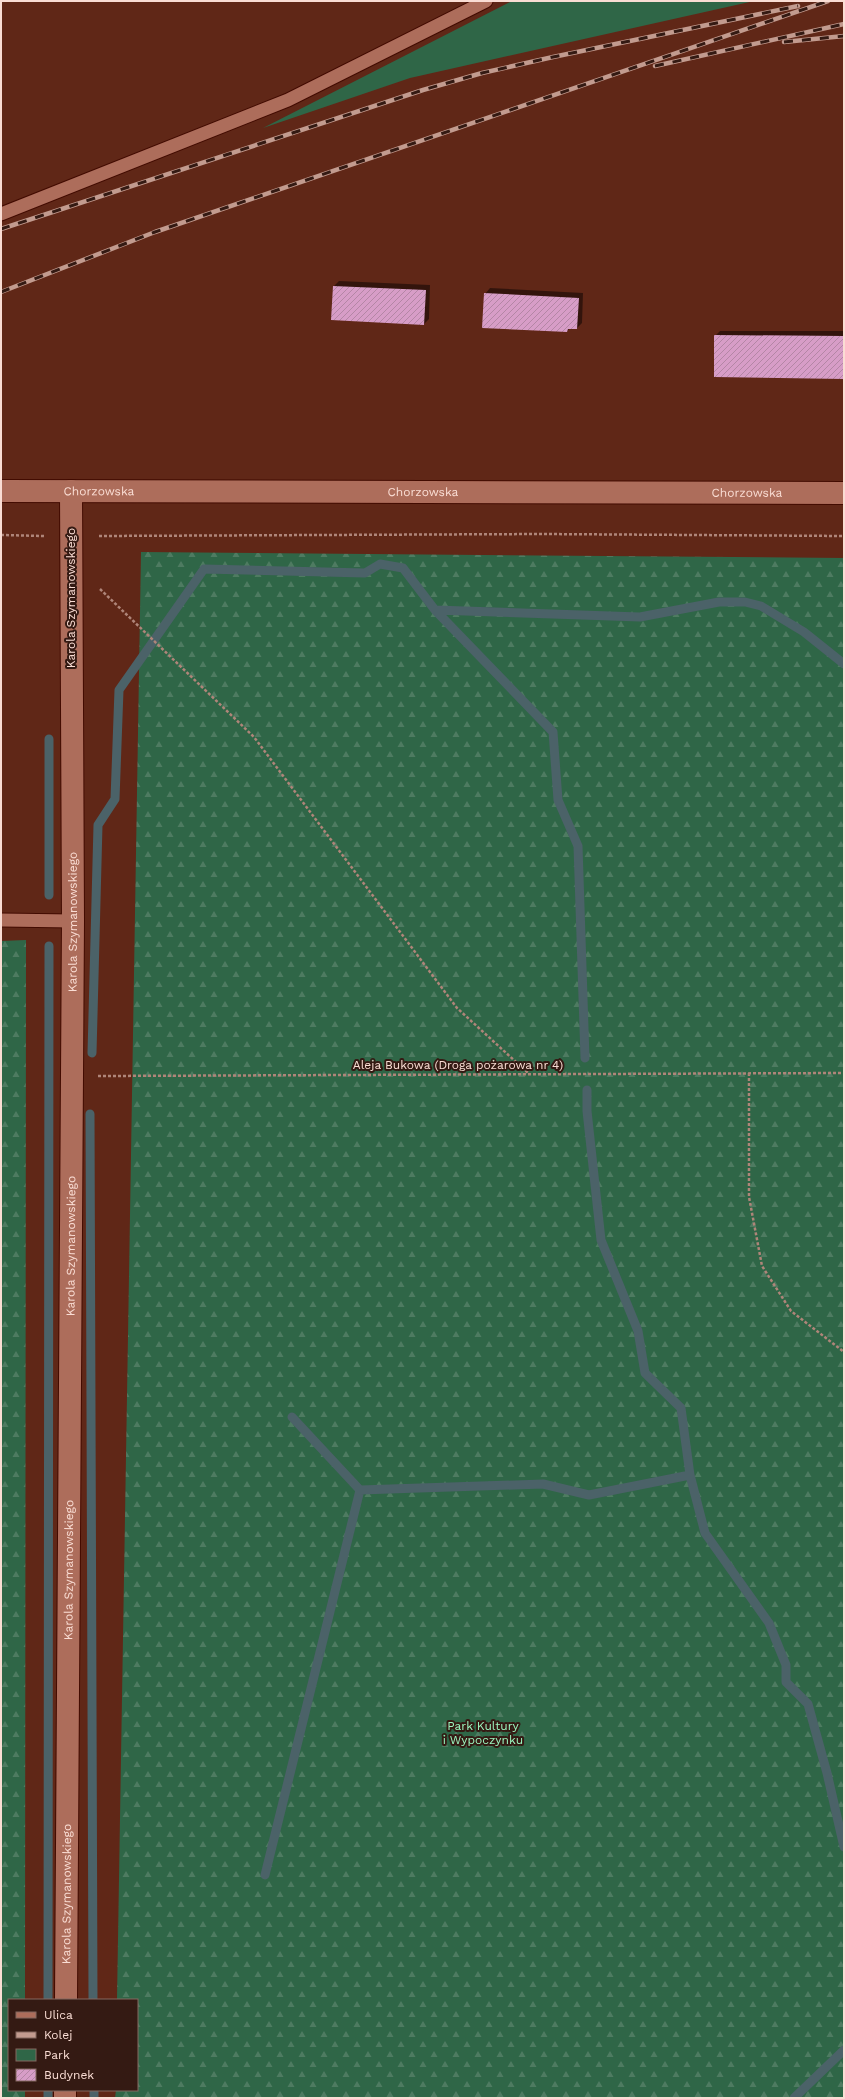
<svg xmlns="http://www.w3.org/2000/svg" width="845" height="2099" font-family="'Work Sans',sans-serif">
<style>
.green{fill:#2f6647}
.forest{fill:url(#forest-firs)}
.shadow{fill:#0007}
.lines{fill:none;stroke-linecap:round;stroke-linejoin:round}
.stream{stroke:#4b6268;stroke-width:9}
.building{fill:url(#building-hatch)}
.lane-casing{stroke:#420b00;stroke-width:15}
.secondary-casing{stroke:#420b00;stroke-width:24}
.path{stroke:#af8579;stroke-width:2.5;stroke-dasharray:3 2;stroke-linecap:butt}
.lane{stroke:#ad6d5b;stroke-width:13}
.secondary{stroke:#ad6d5b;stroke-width:22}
.rail-casing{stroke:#c29b8f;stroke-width:4.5}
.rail{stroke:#341a13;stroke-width:3;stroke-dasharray:9;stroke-linecap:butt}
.labels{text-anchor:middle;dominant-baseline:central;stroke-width:4;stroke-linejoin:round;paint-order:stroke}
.street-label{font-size:12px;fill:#faddd4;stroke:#341a13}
.park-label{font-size:12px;fill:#9cf7c0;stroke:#341a13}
</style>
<defs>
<pattern id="forest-firs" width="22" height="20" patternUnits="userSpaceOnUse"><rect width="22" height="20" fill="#2f6647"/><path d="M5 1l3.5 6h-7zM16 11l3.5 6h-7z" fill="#4e7b61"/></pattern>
<pattern id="building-hatch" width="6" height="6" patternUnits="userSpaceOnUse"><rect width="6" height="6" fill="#d79dc7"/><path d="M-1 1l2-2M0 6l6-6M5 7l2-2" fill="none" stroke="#b486a5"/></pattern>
</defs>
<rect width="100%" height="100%" fill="#602717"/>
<path class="green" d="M512,1h242l-344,77 -147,50z"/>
<path class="forest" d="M141,552l703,6v1540h-729l1,-8h21v-90h-20z
M26,940l-1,1060h-16v90h16v8h-24v-1157z"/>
<path class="shadow" d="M339,281l91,4 -1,34 -5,5 -90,-38z
M490,288l93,5 -1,30 -5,5h-7l-3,3 -82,-37z
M720,331h124v47l-129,-42z"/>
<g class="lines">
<path class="stream" d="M435,610l205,7 79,-15h26l16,4 43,26 40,32
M49,895v-156
M92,1053l6,-228 17,-26 4,-109 85,-121 161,4 15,-9 23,4 32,42 118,122 5,68 20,46 7,212
M587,1090v21l14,129 37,91 7,42 36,35 9,67 15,58 64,90 17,42v17l22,22 19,69 17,74
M90,1114l3,886
M292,1417l68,73
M265,1875l95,-385 183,-6 46,11 101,-20
M48,2000l1,-1054
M94,2090v8
M48,2098v-8
M794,2098l50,-48"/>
</g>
<path class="building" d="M333,286l93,4 -2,35 -93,-5z
M484,293l95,5 -2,31h-9l-1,3 -85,-4z
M714,335l130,1v43l-130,-2z"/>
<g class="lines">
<defs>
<path id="lane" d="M1,214l287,-114 198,-99
M1,920l72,1"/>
<g id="secondary">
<path id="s1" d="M1,491l843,2"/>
<path id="s2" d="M66,2000l7,-1079 -2,-430"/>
<path d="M65,2098v-8"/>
</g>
</defs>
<use href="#lane" class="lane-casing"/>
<use href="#secondary" class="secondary-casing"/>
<path class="path" d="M1,535l43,1
M99,536l443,-2 302,2
M100,589l154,148 203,271 71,65
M749,1073v124l13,69 29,45 53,41
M98,1076l746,-3"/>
<use href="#lane" class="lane"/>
<use href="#secondary" class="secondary"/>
<defs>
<path id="rail" d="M784,42l60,-6
M655,66l189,-42
M1,229l422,-139 59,-17 71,-16 245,-51
M1,292l154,-60 673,-231"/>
</defs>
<use href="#rail" class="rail-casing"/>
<use href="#rail" class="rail"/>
</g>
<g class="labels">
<g class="street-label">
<text stroke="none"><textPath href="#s1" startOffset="98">Chorzowska</textPath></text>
<text stroke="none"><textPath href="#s1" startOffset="422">Chorzowska</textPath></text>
<text stroke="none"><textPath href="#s1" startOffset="746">Chorzowska</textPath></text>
<text transform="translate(71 598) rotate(-90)">Karola Szymanowskiego</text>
<text stroke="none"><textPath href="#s2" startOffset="1078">Karola Szymanowskiego</textPath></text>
<text x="458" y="1065">Aleja Bukowa (Droga pożarowa nr 4)</text>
<text stroke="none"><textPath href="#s2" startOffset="754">Karola Szymanowskiego</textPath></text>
<text stroke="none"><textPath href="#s2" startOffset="430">Karola Szymanowskiego</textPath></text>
<text stroke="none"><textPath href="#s2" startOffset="106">Karola Szymanowskiego</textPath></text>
</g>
<g class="park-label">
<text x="483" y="1726">Park Kultury<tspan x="483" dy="14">i Wypoczynku</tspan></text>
</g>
</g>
<rect width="845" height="2099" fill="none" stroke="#faddd4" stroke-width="4"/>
<rect x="8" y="1999" width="130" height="92" fill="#341a13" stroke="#836860"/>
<rect x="16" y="2012" width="20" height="6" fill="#ad6d5b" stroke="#836860"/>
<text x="44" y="2019" font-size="12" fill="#faddd4">Ulica</text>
<rect x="16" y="2032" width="20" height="6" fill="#c29b8f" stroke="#836860"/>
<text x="44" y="2039" font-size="12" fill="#faddd4">Kolej</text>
<rect x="16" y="2049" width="20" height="12" fill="#2f6647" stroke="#836860"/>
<text x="44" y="2059" font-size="12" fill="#faddd4">Park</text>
<rect x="16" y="2069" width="20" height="12" fill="url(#building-hatch)" stroke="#836860"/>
<text x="44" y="2079" font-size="12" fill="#faddd4">Budynek</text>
</svg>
